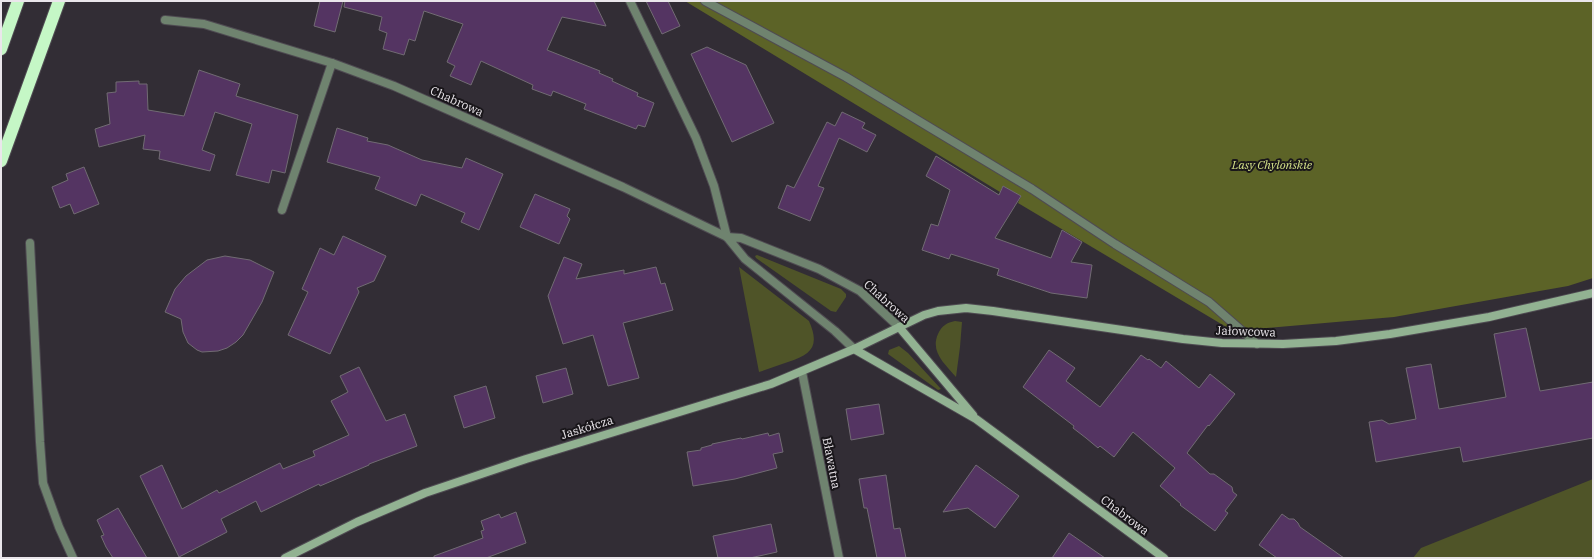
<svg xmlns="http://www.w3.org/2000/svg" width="1594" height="559" font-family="'IBM Plex Serif',serif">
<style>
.green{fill:#4f5428}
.forest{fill:#5c6327}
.building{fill:#543462;stroke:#716b73}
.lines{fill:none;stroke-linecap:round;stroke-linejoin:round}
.lane-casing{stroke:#4f4b52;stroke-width:10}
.street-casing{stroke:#4f4b52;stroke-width:10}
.secondary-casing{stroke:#4f4b52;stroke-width:10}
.highway-casing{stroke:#4f4b52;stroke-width:14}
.lane{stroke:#6f836f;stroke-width:8}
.street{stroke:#6f836f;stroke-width:8}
.secondary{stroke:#92b292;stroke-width:8}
.highway{stroke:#c5f7c6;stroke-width:12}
.labels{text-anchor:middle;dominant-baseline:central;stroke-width:4;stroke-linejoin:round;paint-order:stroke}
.street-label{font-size:12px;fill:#eae6eb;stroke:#19161a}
.park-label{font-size:12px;font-style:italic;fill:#d5e289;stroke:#19161a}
</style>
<rect width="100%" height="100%" fill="#322d35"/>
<path class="green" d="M757,255l84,34 5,5v3l-10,15 -5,-1 -75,-53 -1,-2z
M739,267l70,54c11,25 3,33 -21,41 -10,3 -19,7 -29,10z
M955,321l7,1 -2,25 -4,30c-11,-13 -26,-25 -18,-43 4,-9 9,-11 17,-13z
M899,346l9,7 33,36 -3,1 -50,-36 1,-4z
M1593,479v79h-180l8,-10z"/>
<path class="forest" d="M685,1h908v277l-25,8 -174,31 -161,14 -215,-128 3,-7 -18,-10 -3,6z"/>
<path class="building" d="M320,1h23l-8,31 -21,-6z
M345,1h249l12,25 -44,-9 -15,33 53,21 -1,2 14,6 -1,2 26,12 -1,3 17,7 -9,24 -7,-2 -2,4 -52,-20 2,-5 -33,-13 -2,5 -19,-7 1,-4 -52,-24 -10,24 -21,-9 5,-10 -8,-4 16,-38 -39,-13 -9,30 -6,-2 -5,16 -21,-6 4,-16 -8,-3 3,-13 -38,-10z
M646,1h22l12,25 -18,8z
M707,47l39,18 28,58 -42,19 -41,-88z
M199,70l41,14 -4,12 62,19 -13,58 -13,-3 -3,13 -33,-8 16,-51 -37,-12 -13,38 13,5 -5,16 -51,-12 1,-8 -17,-2 2,-14 -46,12 -4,-18 15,-5 -3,-31 9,-1v-10l23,-1v3h8l1,26 36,6z
M842,112l23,11 -3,5 14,7 -9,17 -28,-14 -21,48 6,2 -14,33 -32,-13 9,-23 7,3 33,-66 8,4z
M337,128l31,10 -1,3 21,4 34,15 40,8 4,-10 37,16 -24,56 -18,-8 4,-9 -44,-19 -5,12 -41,-17 5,-12 -53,-15z
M936,156l63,39 4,-9 18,10 -26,42 56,20 11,-28 20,12 -11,20 21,3 -5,33 -36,-5 -54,-18 2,-6 -48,-15 -2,5 -27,-9 9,-26 7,2 12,-36 -24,-14z
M84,167l15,37 -25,10 -4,-10 -10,4 -8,-21 16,-7 -2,-6z
M535,194l35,15 -3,7 3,3 -11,25 -39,-17z
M343,236l43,20 -12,25 -17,7 2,4 -29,62 -42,-19 20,-43 -6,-3 18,-41 14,7z
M225,256l25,4 24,12 -12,30 -19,33 -7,7 -9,6 -9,3 -16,1 -5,-2 -9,-7 -5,-11 -2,-13 -16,-7 10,-23 11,-13 21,-16z
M564,257l18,7 -6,15 48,-9v4l32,-7 5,17 4,-1 8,27 -50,13 16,55 -31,8 -15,-51 -30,9 -15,-48z
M1526,328l14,63 53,-9v56l-130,24 -3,-15 -84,15 -7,-40 13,-2 7,4 27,-5 -10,-51 25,-4 8,45 67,-12 -12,-63z
M1049,350l26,18 -9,13 34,26 41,-52 7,5 1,-1 12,9 5,-7 33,27 11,-14 25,20 -26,32 -1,-1 -21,28 23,21h4l18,13 1,5 4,3 -12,16 3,2 -13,18 -35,-26 1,-1 -21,-18 15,-18 -42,-36 -19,25 -14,-11 -2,2 -12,-10 -13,-10 1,-2 -51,-39z
M359,367l27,54 19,-7 12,32 -48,18v1l-49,21 -1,-2 -58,28 -5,-11 -35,18 6,13 -48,25 -39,-81 22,-11 20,44 35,-19 2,3 61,-30 3,6 32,-13 -2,-5 36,-16 -18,-34 17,-9 -8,-16z
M566,368l7,26 -30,9 -7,-27z
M486,386l9,32 -31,10 -10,-32z
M879,404l5,30 -33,6 -5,-31z
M768,433l1,3 10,-3 4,19 -10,2 4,14 -42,11 -42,7 -6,-34 14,-2v-2l11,-3v-1l29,-6 1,1z
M976,465l43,31 -24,32 -27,-20 -25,4z
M886,475l8,54 6,-1 6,30h-29l-10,-50h-3l-5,-29z
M118,508l29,50h-34l-7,-11 -5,-11 3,-1 -7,-15z
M516,512l10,31 -40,15h-52v-2l49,-18 -2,-7 3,-1 -3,-9 18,-7 2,4z
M1282,514l7,5h5l4,4 2,4 44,31h-67l-18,-13z
M771,524l6,28 -27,6h-32l-5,-22z
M1069,533l36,25h-53z"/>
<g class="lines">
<defs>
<path id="lane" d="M630,1l66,137 18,48 13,51
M705,1l141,76 186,112 83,55 94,58 48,42
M282,210l50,-147
M30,243l10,199 3,41 16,44 14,31"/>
<path id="street" d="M165,20l39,4 128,39 62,23 229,101 104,50 14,1 78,31 41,22 39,36
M727,237l18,22 90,72 19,18
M802,372l37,186"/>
<path id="secondary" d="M899,327l74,88
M854,349l122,70 188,139
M285,558l72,-36 68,-29 101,-34 245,-75 83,-35 70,-34 14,-4 28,-3 27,3 190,28 39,4 61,1 53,-3 54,-7 99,-17 104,-24"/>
<path id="highway" d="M1,49l17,-48
M1,161l58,-160"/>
</defs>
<use href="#lane" class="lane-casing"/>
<use href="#street" class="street-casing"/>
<use href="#secondary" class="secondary-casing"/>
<use href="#highway" class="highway-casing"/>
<use href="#lane" class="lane"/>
<use href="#street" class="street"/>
<use href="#secondary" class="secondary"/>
<use href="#highway" class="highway"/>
</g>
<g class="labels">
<g class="street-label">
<text transform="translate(457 101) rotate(24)">Chabrowa</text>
<text transform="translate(887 301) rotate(42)">Chabrowa</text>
<text transform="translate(1246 331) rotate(2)">Jałowcowa</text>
<text transform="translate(587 427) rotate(-17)">Jaskółcza</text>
<text transform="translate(832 463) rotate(79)">Bławatna</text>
<text transform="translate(1125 515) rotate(37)">Chabrowa</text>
</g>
<g class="park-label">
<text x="1272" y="164">Lasy Chylońskie</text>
</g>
</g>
<rect width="1594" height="559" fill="none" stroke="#eae6eb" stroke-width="4"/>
</svg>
